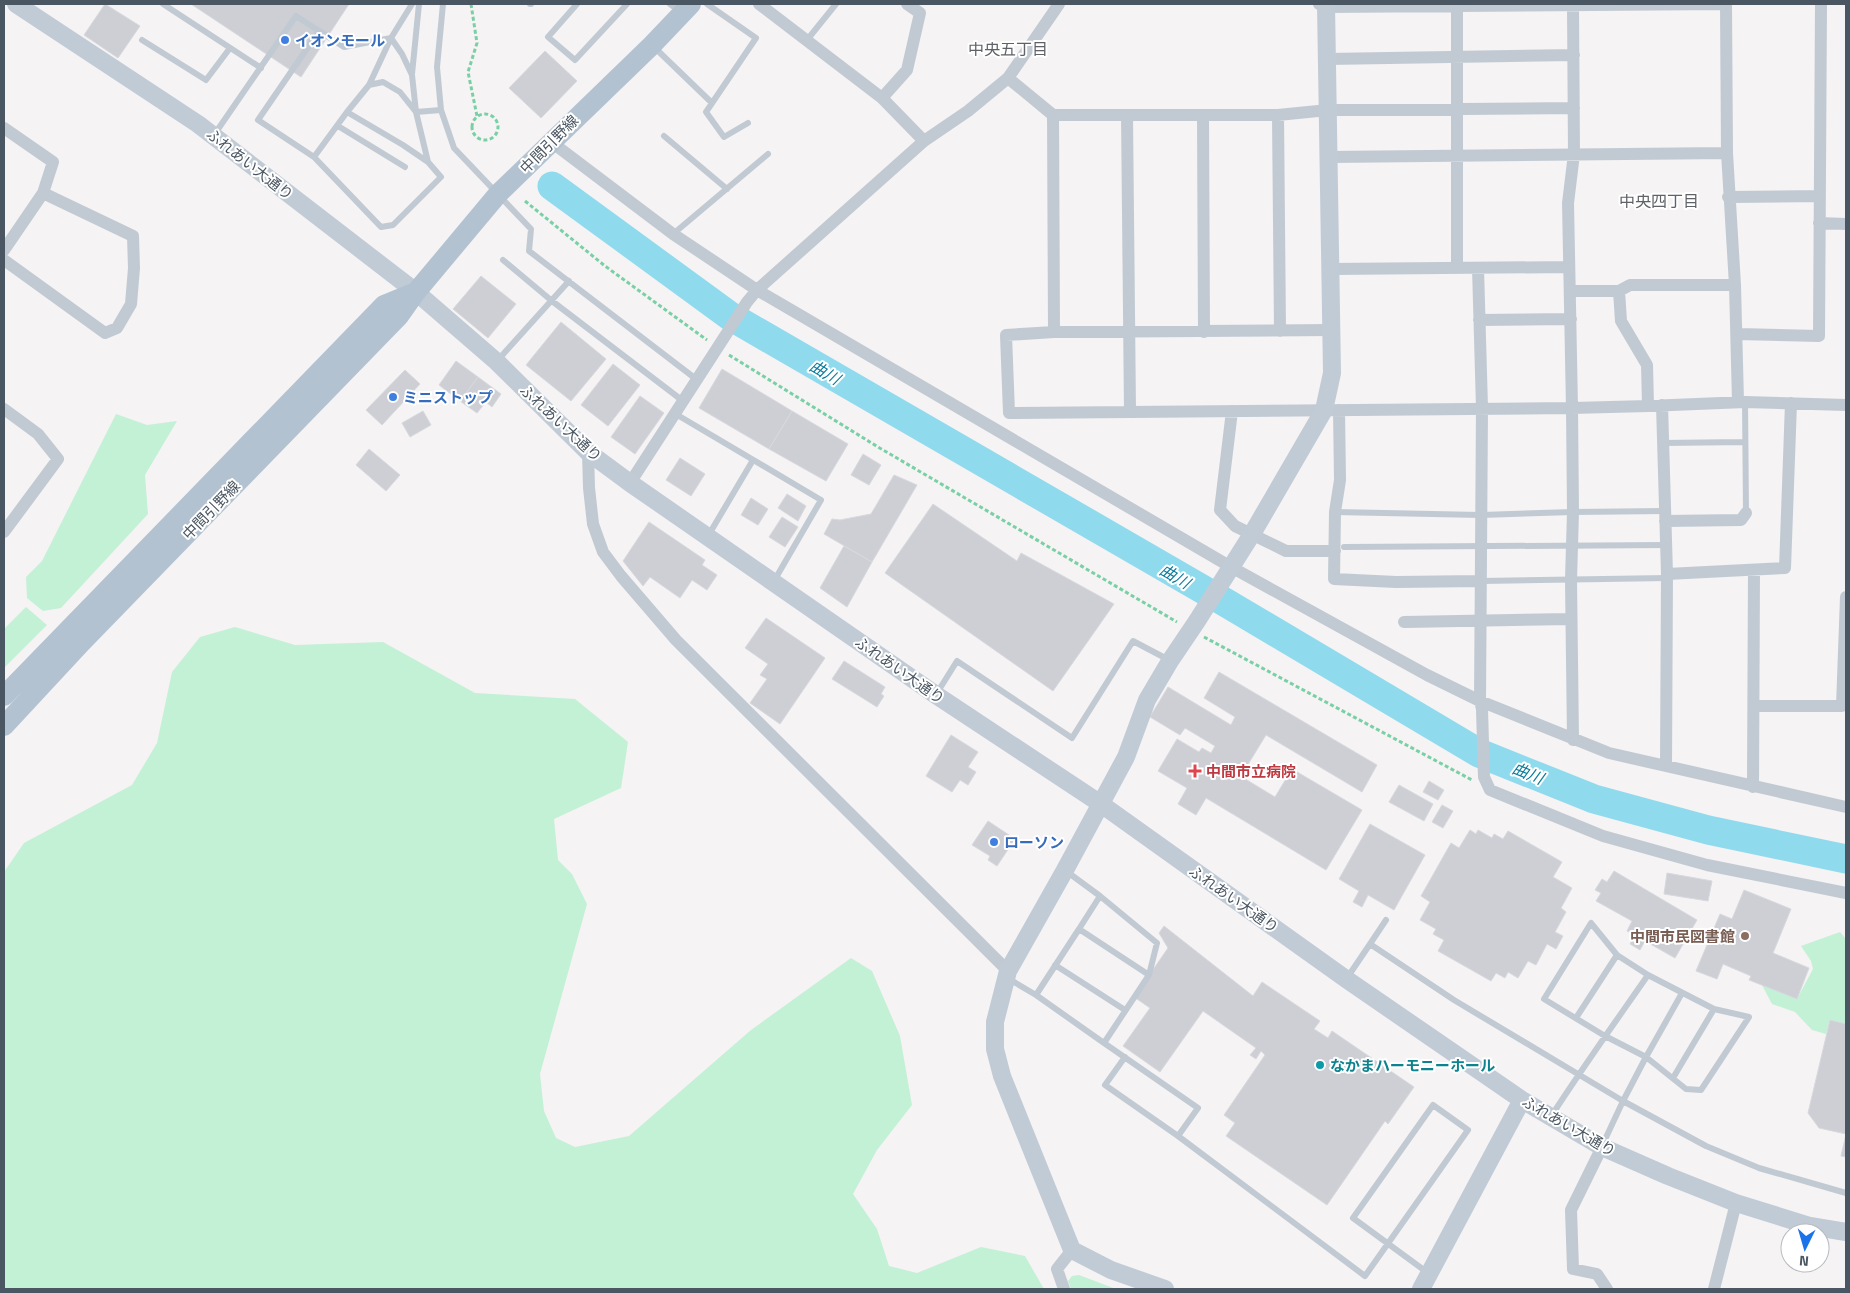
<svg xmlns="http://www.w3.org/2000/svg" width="1850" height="1293" font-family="'Titillium Web','Noto Sans JP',sans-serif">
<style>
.green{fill:#c3f1d5}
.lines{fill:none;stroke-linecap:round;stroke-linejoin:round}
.river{stroke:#90daee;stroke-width:29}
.building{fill:#cdcfd5;stroke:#d7d9de}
.path{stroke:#7ad0a6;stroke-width:3;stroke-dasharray:4 2.5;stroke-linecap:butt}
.lane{stroke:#c1cad2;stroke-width:6}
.street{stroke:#c1cad2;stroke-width:12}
.secondary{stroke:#c1cbd6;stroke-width:18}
.primary{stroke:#b3c2d1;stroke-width:20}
.shop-dot{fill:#3f7fe0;stroke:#fff;stroke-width:2}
.health-dot{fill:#e0444e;stroke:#fff;stroke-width:2}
.education-dot{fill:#8d6e63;stroke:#fff;stroke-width:2}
.culture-dot{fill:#0f9aa8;stroke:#fff;stroke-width:2}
.labels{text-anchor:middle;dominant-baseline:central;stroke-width:4;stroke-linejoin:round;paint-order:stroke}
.shop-label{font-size:15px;font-weight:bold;fill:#366cbe;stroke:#fff;text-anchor:start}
.street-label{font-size:15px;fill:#4a5661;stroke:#fff}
.health-label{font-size:15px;font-weight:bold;fill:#be3a42;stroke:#fff;text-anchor:start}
.education-label{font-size:15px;font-weight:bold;fill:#785e54;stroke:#fff;text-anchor:end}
.culture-label{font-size:15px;font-weight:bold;fill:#0d838f;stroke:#fff;text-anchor:start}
.neighbourhood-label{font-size:16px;fill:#5f6368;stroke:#fff}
.water-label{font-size:16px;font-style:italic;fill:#0c7c9b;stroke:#fff}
</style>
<rect width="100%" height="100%" fill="#f5f3f3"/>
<path class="green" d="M116,414l31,11 30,-4 -32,54 3,39 -87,94 -18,3 -16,-13 -1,-21 16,-16z
M26,607l21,18 -43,43v-39z
M235,627l60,18 88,-3 92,51 100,6 53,43 -7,46 -67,31 4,41 14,14 15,30 -47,170 4,37 12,27 19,9 54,-11 122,-106 100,-72 21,13 28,65 12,69 -35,45 -24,44 24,35 12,37 28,7 64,-26 44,9 19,33h-1040v-417l20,-29 108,-58 25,-42 15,-71 28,-35z
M1840,932l6,7v85l-16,-4 -4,14 -14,-4 -17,-18 -23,-8 -10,-19 35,14 16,-30 -2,-8 -10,-15z
M1079,1275l37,14h-45l-3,-8 4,-5z"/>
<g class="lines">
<path class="river" d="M552,186l178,130 498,288 251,149 115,46 114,31 138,29"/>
</g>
<path class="building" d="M105,4l35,22 -22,32 -34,-23z
M191,4h158l-48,73z
M545,51l32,30 -36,37 -32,-30z
M481,276l35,28 -28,34 -35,-29z
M561,322l45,37 -35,42 -45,-36z
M456,361l22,16 -18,24 -21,-16z
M613,364l27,21 -32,41 -27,-21z
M722,369l70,42 -23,38 -70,-41z
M405,370l15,14 -38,41 -16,-15z
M478,377l23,17 -9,13 -6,-5 -9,11 -17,-12z
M640,396l24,17 -29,41 -24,-17z
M423,411l8,14 -21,12 -8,-14z
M792,411l56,33 -22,37 -57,-32z
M369,449l31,26 -14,16 -30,-26z
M863,454l18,11 -12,20 -18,-10z
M680,458l25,16 -14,22 -25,-16z
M894,475l23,10 -45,77 -48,-28 8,-15 8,1 31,-6z
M787,494l19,12 -8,15 -20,-13z
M751,498l17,11 -10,16 -17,-10z
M933,504l84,57 4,-8 93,51 -61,87 -168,-118z
M782,517l16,10 -13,20 -16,-10z
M649,522l56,38 -3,5 15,10 -10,15 -15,-10 -12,18 -30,-21 -7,9 -20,-25z
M844,546l28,16 -25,45 -27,-19z
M766,618l59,40 -45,66 -30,-21 17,-24 -7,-4 8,-11 -23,-16z
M844,661l41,26 -4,7 3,2 -7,11 -45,-28z
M1219,672l158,93 -15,27 -96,-57 -22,36 -9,-6 -3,6 43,26 17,-28 70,41 -36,60 -120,-72 -10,17 -18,-11 9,-16 -29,-17 19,-32 22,13 3,-4 9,5 4,-7 -30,-18 -5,7 -30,-18 18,-30 63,38 4,-8 -31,-19z
M951,735l27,17 -10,15 8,5 -8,13 -8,-5 -8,12 -26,-16z
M1429,781l15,9 -6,10 -15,-8z
M1399,785l34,19 -9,17 -35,-19z
M1442,805l11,6 -10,17 -11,-6z
M988,821l27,18 -18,27 -9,-6 2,-4 -18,-11z
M1370,824l55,31 -31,55 -26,-15 -6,12 -9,-5 6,-11 -20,-12z
M1470,830l6,4 2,-4 14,8 2,-4 9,5 5,-8 54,31 -9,15 19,11 -11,20 5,4 -11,20 8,4 -7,13 -9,-5 -11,21 -8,-4 -10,17 -10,-6 -3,6 -9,-5 -5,8 -53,-30 6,-11 -11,-6 3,-5 -16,-9 10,-18 -9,-6 30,-53 8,5z
M1614,871l83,49 -22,38 -30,-17 -5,9 -10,-6 5,-9 -8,-4 5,-10 -36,-20 5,-8 -6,-3 7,-11 5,3z
M1667,873l45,8 -4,20 -44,-7z
M1744,890l47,19 -18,44 36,15 -12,31 -48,-19 2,-4 -28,-12 -6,15 -21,-8 24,-57 12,5z
M1164,926l89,70 9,-14 58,39 -6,8 14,9 4,-7 82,56 -26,37 -3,-3 -58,84 -101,-69 9,-13 -11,-8 41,-60 -4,-4 -5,8 -6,-4 6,-7 -53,-37 -43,61 -37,-26 27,-38 -16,-11 34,-49 -9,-15z
M1830,1020l16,4v133l-5,-1 5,-22 -27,-6 -11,-15z"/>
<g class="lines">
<path class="path" d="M471,4l6,39 -9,29 9,44
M472 127a13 13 0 1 1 26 0a13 13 0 1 1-26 0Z
M525,201l80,65 102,74
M729,355l149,92 299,175
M1204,637l268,143"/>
<path class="lane" d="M163,4l98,64
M443,4l-6,63 4,43 13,38 77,81 -2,22 167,128
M530,4h1
M577,4l-29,33 27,23 52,-56
M670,4l11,8
M707,4l49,34 -50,74 18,25 24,-14
M319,31l-61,89 56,37 67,70 12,-2 48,-48 -13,-15 -12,-50 -16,-20 -17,-10 -14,3
M142,40l64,40 24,-32
M807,40l29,-36
M654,47l58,56
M412,74l7,-70
M347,112l56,33 25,17
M338,126l67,41
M214,135l82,-119 48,31 47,-9 11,16 10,21 4,37 25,-2
M664,136l63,53
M314,157l33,-45 22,-27 22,-47 21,-34
M673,234l95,-80
M503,260l49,41 131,100
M497,361l72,-80
M1745,402l1,111
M674,413l147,87 -47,81
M1663,443l82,-1
M1335,512l146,3 92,-3 92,-1
M708,536l45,-76
M1344,547l322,-2
M1481,581l186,-3
M937,693l20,-32 115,77 61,-97 36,19
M1066,871l34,25 57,47 -8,32 -70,-46 21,-33
M1370,944l16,-24
M1055,965l70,45
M1648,975l66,34 35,8 -48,73 -15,-1 -40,-32 36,-64
M1347,978l23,-34 84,56 169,101 83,45 53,22 87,25
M1009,979l27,16 43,-66
M1036,995l68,48 45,-68
M1576,1018l41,-63
M1104,1043l94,65 -20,28 -73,-51 20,-28
M1673,1078l41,-69
M1552,1115c31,-48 64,-94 96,-140l-31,-20 -26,-32 -47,76 61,37 41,21 -23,44 -21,45
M1178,1136l187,140 103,-146 -35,-25 -80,113 75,55"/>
<path class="street" d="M759,4l123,94 42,43
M1319,4l7,3 400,-3
M1726,4l1,149 8,132 3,117
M1457,6v262
M1573,6l1,148 -6,49 4,205 1,104 -2,68 2,160
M1327,59l247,-4
M1008,78l45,37h225l50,-5 246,-2
M882,98l25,-28 13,-57 -13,-9
M1053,115l1,217
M1127,115l3,297
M1203,115l1,217
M1278,115l2,216
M4,128l49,34 -10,31 -39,57
M550,141l123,93 84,56 474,277 196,108 53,26 129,52 237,54
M1329,157l398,-4
M1728,197l92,-1
M1819,223l27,1
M4,260l101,73 12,-5 14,-24 3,-36 -1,-32 -90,-43
M1478,268l4,140 -2,293 2,8 2,68 6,13 113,46 104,29 139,28
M1331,269l238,-2
M1570,291h49l2,30 26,44 1,41
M1619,291l11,-6h105
M1479,320l92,-1
M1331,330l-277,2 -48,3 3,78 563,-5 76,-2 97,-4 101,3
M1737,334l82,2 2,-332
M1662,405l5,169 -1,192
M4,409l34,25 20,25 -54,73
M1339,410l1,70 -5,32 -1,67 62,3 85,-1
M1232,411l-12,99 15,16 51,25h49
M588,452l1,36 4,36 10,28 18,24 55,64 332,331
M630,483l117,-181 10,-12 167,-149 44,-30 40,-33 51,-74
M1665,521l76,-1 5,-7
M1667,574l118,-6 6,-165
M1404,622l167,-3
M1754,706h88l4,-109
M1753,787l1,-217
M1602,1147l-31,63 2,59 24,5 10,15
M1064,1289l-7,-20 15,-19
M1714,1289l22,-86"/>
<path class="secondary" d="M16,4l182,120 218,168 81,70 91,90 42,31 306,212 165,109 245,175 176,121 80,47 66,29 68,27 74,23 36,6
M1165,1289l-54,-19 -39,-20 -70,-174 -7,-27v-27l13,-51 57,-101 61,-113 21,-57 23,-39 27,-40 55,-87 72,-124 8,-37 -6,-369
M1421,1289l101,-189"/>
<path class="primary" d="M4,696l380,-391 32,-13
M4,726l78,-84 317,-326 17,-24 82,-98 154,-149 39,-41"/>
</g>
<g class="shop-dot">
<circle cx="285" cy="40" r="5"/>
<circle cx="393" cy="397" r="5"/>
<circle cx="994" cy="842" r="5"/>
</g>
<path class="health-dot" d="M1192.5 763.5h5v5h5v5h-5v5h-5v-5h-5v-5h5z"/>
<circle class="education-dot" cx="1745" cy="936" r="5"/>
<circle class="culture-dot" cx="1320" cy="1065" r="5"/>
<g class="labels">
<g class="shop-label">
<text x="295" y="40">イオンモール</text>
<text x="403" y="397">ミニストップ</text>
<text x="1004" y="842">ローソン</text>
</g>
<g class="street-label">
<text transform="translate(549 144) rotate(-45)">中間引野線</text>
<text transform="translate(250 164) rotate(38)">ふれあい大通り</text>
<text transform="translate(561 423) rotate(43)">ふれあい大通り</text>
<text transform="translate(211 510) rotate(-46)">中間引野線</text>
<text transform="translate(900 670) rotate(35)">ふれあい大通り</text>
<text transform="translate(1234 899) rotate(35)">ふれあい大通り</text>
<text transform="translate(1569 1126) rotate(30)">ふれあい大通り</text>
</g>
<g class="health-label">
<text x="1206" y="771">中間市立病院</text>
</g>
<g class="education-label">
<text x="1735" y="936">中間市民図書館</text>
</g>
<g class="culture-label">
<text x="1330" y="1065">なかまハーモニーホール</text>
</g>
<g class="neighbourhood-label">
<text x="1008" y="49">中央五丁目</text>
<text x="1659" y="201">中央四丁目</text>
</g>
<g class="water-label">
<text transform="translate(825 372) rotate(30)">曲川</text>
<text transform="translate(1175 576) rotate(30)">曲川</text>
<text transform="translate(1528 773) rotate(22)">曲川</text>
</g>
</g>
<rect width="1850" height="1293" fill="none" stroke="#4a5661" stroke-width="10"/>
<g transform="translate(1805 1248) rotate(185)"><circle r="24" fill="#ffffff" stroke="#b7bbc0"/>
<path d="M0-4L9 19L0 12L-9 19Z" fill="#1a73e8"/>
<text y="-8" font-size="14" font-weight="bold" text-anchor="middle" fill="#4a5661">N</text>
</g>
</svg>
